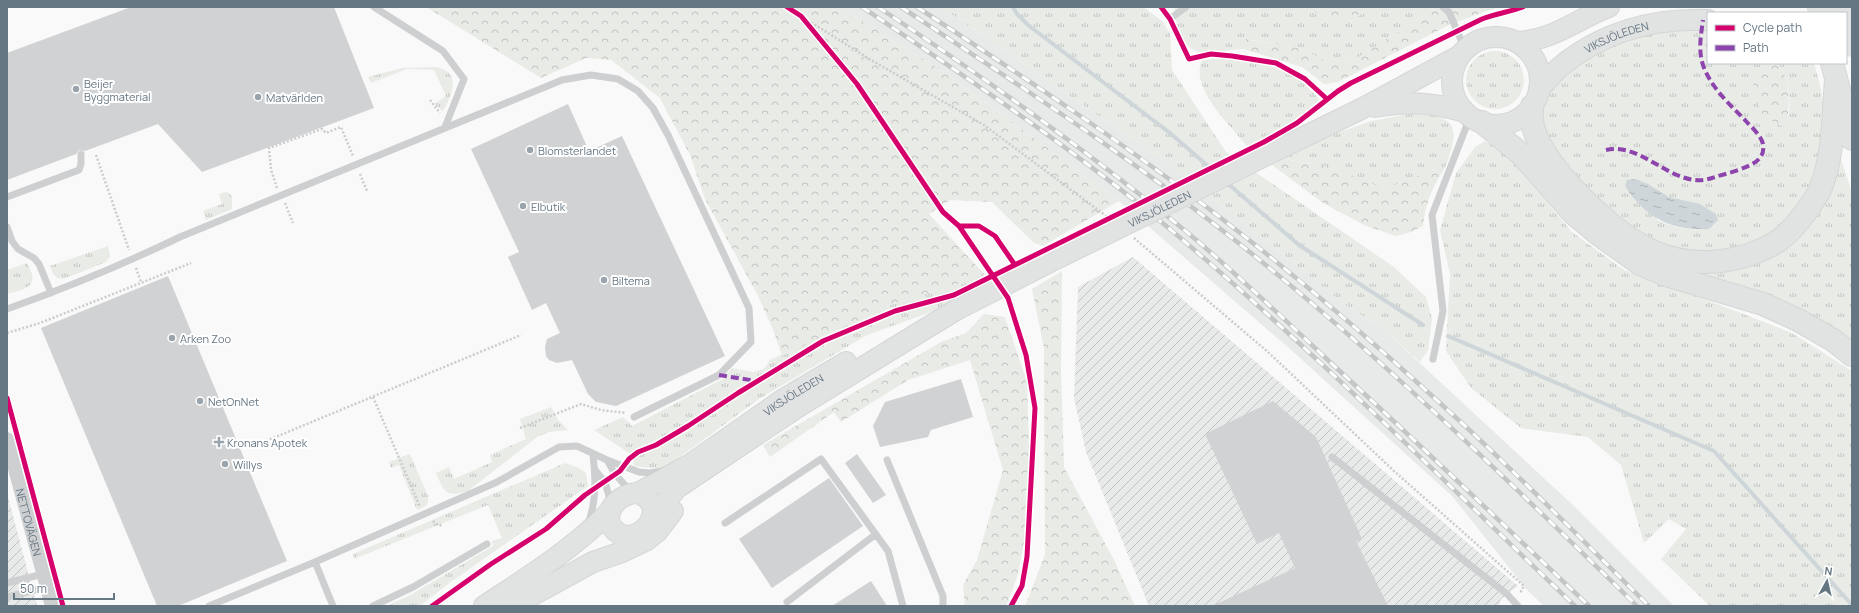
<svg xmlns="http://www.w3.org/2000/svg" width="1859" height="613" font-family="Manrope,sans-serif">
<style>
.built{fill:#e8e9e9}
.industrial{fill:url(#industrial-furrows)}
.grass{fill:url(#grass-tufts);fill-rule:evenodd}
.forest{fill:url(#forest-crowns)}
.water{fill:url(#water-ripples)}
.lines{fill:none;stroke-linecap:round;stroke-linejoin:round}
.stream{stroke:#ced6d9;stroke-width:4}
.building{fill:#d0d2d3}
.secondary-casing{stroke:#d5d6d7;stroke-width:22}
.highway-casing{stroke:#d5d6d6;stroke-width:24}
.path{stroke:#cbcccd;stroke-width:2.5;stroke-dasharray:2 2;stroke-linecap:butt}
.lane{stroke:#cecfd0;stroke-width:7}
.street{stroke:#cecfd0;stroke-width:14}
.secondary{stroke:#e1e2e2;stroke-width:20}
.highway{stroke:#e1e2e2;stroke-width:22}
.rail-casing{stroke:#c3c5c6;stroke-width:4.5}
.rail{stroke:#fff;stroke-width:3;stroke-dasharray:9;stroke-linecap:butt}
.secondary-bridge-casing{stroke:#d5d6d7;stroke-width:22;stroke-linecap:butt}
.highway-bridge-casing{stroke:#d5d6d6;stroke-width:24;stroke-linecap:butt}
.secondary-bridge{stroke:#e1e2e2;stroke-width:20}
.highway-bridge{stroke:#e1e2e2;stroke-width:22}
.quiet{stroke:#8e44ad;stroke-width:4;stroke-dasharray:8 4;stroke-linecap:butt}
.cycleway-casing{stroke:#fff;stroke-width:8}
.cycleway{stroke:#d6006c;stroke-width:5}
.poi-dot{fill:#99a4ac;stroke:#fff;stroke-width:1.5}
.labels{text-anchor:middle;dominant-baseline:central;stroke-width:4;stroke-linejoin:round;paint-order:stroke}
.street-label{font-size:11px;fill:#657683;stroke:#fff}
.poi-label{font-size:11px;fill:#657683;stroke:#fff;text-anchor:start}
</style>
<defs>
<pattern id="industrial-furrows" width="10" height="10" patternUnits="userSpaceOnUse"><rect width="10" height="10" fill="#e8e9e9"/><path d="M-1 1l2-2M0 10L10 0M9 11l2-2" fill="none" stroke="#c0c1c2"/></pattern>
<pattern id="grass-tufts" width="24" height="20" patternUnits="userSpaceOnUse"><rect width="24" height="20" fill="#e8ebe6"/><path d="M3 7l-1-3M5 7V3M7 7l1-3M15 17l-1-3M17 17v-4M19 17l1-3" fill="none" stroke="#c0c3c0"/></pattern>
<pattern id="forest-crowns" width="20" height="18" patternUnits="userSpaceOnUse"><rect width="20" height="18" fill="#e8ebe6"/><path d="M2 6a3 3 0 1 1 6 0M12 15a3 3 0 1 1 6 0" fill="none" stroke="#c0c3c0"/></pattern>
<pattern id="water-ripples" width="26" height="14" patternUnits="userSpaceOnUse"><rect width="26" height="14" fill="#ced6d9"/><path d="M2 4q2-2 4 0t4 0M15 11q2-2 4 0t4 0" fill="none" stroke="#abb2b5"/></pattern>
</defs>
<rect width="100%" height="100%" fill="#f9f9f9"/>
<path class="built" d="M840,7h101l235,162 171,137 35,22 192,178 100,100h-130l-18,-17 -74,-93 -162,-147 -171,-148 -169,-125z"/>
<path class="industrial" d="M1133,257l385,329 -17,13 -2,7h-350l-63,-154 -12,-54 4,-111z
M7,493l30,113h-30z"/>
<path class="grass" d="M941,7h202l19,14 8,12 2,37 54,82 168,115 32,30 6,22 -4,31 -8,12 -38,-34 -35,-22 -171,-137z
M1175,7h119l58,14 13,-10v-4h72l-86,55 -29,-3 -23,-11 -52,-9 -4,10 -43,4 -13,-7 -9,-18 -4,-15z
M1669,28h39v35h54l24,66c5,-21 7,-51 -10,-66h38l7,26 5,37 -13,56 -13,24 -27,27 -31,17 -30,7 -52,-9 -52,-33 -58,-69 -7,-19 -2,-14 3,-12 6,-12 32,-26 36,-21zM1648,184l21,13 33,33 -26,-3 -19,-7z
M1466 80a29 29 0 1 1 58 0a29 29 0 1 1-58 0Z
M1219,58c27,2 57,6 80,21 7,5 14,13 20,20 -10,18 -53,37 -72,47 -16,-20 -58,-58 -45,-86z
M435,67c28,4 17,28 8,44l-9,-7 12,-8 -12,-26 -27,-1 -36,14 -3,-6 34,-9z
M1415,113c26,3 46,5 36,37 -3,9 -4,16 -10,24l-6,-5 -50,20 -72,-25 -29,-5 39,-21 48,-17z
M1485,141l25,17 62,74 52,38 112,41 56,22 60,38v235h-142l-49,-47 25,-30 -17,-10 -25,24 -23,-78 -33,-28 -67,-9 -50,-40 -25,-37 4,-77 -10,-44 16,-57 19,-26z
M1841,159l11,34v152l-179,-79 102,-14 61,-91z
M225,192l4,1 3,4v12l-26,11 -3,-9 19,-7 -3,-10z
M108,246l2,10 -4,6 -42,17 -7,-1 -4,-4 -3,-8z
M27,263c13,23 1,26 -20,31v-24z
M983,275l3,13 -52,23 -67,24 -108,64 -90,66 -9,4 -26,-3 -2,-11 -38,-25 29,-13 9,9 91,-47 9,-11 21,4 11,-3 6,-9 123,-56z
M551,407l7,13 10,10 -19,2 -12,5 -69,54c-22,7 -24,1 -32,-18l13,-6 5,12 38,-17 -2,-7 36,-16 -6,-20z
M410,454l18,42c1,9 -2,11 -11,14l-18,-45 -8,3 -2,-6z
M565,463l14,5 7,5 2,13 -140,98 -28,22h-33l25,-12 81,-48 -1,-5 10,-3 -14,-33 -134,54 -1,-5z"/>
<path class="forest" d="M426,7h414l110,69 169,125 -76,45 -9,-3 -42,-41 -42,-2 -21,14 56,61 -92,29 -111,52 -8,-24 -16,-36 -53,-97 -15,-44 -30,-57 -49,-38 -25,-2 -45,20z
M1294,7h71v4l-13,10z
M1437,7h61l-47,17 -113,58 -14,2 -22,-17 -59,-18 3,-10 53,9 23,11 29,3z
M1762,63h14c18,16 12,44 11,66l-24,-14 -10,-24 1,-12 11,-6z
M1284,159l50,9 51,21 50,-20 6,5c-10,16 -16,32 -18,52l-12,6 -15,4 -30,-10 -43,-23 -51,-38z
M1062,271l-1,98 3,98 50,93 21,46h-110l20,-51 -1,-207 -12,-59z
M984,314l21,3 22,65 2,69 -5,92 -7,34 -11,29h-41l-2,-21 14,-25 26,-90 -33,-110 -62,20 -67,42 -7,-10 -64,45 -7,-12 178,-103 25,-9z"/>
<path class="water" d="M1636,179l12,5 21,13 31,7 16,10 2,6 -9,9c-37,2 -64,-11 -84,-43l2,-6z"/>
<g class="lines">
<path class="stream" d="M1013,7l4,7 11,11 142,108 47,41
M1226,182l73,63 124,80
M1448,336l266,115 138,154"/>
</g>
<path class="building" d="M131,7h203l40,101 -172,64 -44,-48 -73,27 -6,-1 -3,4 -69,26v-127z
M568,104l21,47 33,-15 103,220 -109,50 -20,-4 -8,-8 -16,-34 -15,3 -8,-3 -3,-4 -1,-9 2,-8 13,-6 -14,-30 -14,7 -24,-53 11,-5 -48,-103z
M168,276l119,285 -109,45h-21l-116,-278z
M961,379l12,38 -42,13 -3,7 -48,10 -7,-21 12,-24z
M1273,401l43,36 46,102 -6,2 32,65h-176l83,-38 -16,-35 -22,11 -52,-110z
M857,454l29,41 -13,8 -28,-40z
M829,478l34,48 -91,62 -33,-49z
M871,581l16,25h-55z"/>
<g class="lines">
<defs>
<g id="secondary">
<path d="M1821,7l31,4"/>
<circle cx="1496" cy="81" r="44"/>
<path d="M1516,42c36,-1 61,-23 93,-35"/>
<path id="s2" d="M1539,89c7,-7 13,-15 21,-22 42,-35 94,-49 148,-47"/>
<path d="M1375,107c35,-6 55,-5 90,5"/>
<path d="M1275,151l88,-43 96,-52"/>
<path id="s3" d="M638,493l51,-28 93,-65 64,-38"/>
<path d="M638,493c39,16 -9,65 -28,31 -5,-17 12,-31 28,-31z"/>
<path d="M651,519l26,-31 124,-83 155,-95 92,-47"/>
<path d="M484,606c44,-29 89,-57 126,-95"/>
<path d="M513,606l80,-44 29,-10 25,-12 10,-8 16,-21"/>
</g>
<path id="highway" d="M1819,7l1,6
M1832,63l20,76
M1532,106c0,8 -1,16 2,24 8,24 27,46 44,64 22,22 46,44 74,57 38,18 87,13 123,-8 13,-8 26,-24 35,-37 3,-5 7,-10 10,-16 14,-34 13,-74 16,-110
M1482,122l39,32 52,59 25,21 42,30 26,11 97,29 35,16 35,20 19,15"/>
</defs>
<use href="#secondary" class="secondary-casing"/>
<use href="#highway" class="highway-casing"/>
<path class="path" d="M801,16l70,44 113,65 122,91
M430,100l10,13
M96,155l33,95
M360,174l7,17
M277,188l-6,-18 -2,-22 53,-19 4,4 15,-6 12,29
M285,203l8,20
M1134,238l134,114 126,119 130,115 -3,5 1,3
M136,268l5,14
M7,333l33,-10 151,-60
M373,397l47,110
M7,401h1
M520,428l61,-24 20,6 25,3
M266,441l255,-106
M433,521l3,3 7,2"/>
<path class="lane" d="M374,7l69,44 21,28 -19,48
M1443,7l6,5 16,37
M1170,19l16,-12
M7,197l72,-27 2,-6v-10
M7,227l5,14 6,8 16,9 5,6 12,29
M7,309c59,-21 117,-45 173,-72l382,-157 29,-5 27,4 20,12 15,17 15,27 81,173 2,34 -32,33 -85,42
M1433,359l10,-48 -11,-96 38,-98
M1332,457l175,137 11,12
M607,460l8,14 16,18
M887,460l56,136v10
M595,470l10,12 6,21
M725,523l96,-64 67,92 15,55
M587,526c10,-23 9,-48 6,-71
M315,562l18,44
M7,583l36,-9
M7,597l40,-10
M787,602l89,-68
M209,606l106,-44 182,-80 62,-35 18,-1 30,14 32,12 11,1 13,-2
M373,606l40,-19 74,-43"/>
<path class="street" id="s1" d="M7,439l45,167"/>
<use href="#secondary" class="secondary"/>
<use href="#highway" class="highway"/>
<defs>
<path id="rail" d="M862,7c107,72 216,145 315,228 138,117 267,246 398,371
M878,7c107,71 211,145 310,226 49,41 95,85 142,129 87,80 173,162 259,244
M901,7c124,82 250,164 366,259 130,106 250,223 370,340
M917,7c105,69 210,138 309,215 70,54 138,112 204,172 76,68 147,141 219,212"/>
</defs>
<use href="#rail" class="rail-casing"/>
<use href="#rail" class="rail"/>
<defs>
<g id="secondary-bridge">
<path id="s4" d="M1048,263l227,-112"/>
</g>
<path id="highway-bridge" d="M1846,20l6,26"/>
</defs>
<use href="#secondary-bridge" class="secondary-bridge-casing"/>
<use href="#highway-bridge" class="highway-bridge-casing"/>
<use href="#secondary-bridge" class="secondary-bridge"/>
<use href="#highway-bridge" class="highway-bridge"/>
<path class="quiet" d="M1606,150c37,-9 68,41 106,28 12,-4 39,-10 47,-19 4,-4 5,-10 4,-15 -2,-9 -12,-17 -18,-24 -16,-16 -35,-34 -42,-55 -5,-15 -2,-30 0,-45
M719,375l37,6"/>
<defs>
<path id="cycleway" d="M787,7l14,9 56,68 86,128 16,14 49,72 18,57 9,53 -8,149 -5,29 -11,20
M1161,7l9,12 19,40 22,-5 21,2 44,7 29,16 22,20
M959,226h20l16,10 20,29
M7,398l56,208
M432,606l59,-42 55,-35 39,-34 35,-24 9,-12 9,-7 18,-7 32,-19 50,-33 85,-52 72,-30 59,-16 310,-153 33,-19 41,-32 13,-8 131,-64c13,-5 27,-7 41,-12"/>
</defs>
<use href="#cycleway" class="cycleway-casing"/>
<use href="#cycleway" class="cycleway"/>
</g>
<g class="poi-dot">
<circle cx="76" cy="89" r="4"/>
<circle cx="258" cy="97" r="4"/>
<circle cx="530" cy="150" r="4"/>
<circle cx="523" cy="206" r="4"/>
<circle cx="604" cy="280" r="4"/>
<circle cx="172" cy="338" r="4"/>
<circle cx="200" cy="401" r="4"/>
<path d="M217 436h4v4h4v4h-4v4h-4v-4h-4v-4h4z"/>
<circle cx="225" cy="464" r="4"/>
</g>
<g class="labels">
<g class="street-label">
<text stroke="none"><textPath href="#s2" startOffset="95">VIKSJÖLEDEN</textPath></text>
<text stroke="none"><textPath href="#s4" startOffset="124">VIKSJÖLEDEN</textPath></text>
<text stroke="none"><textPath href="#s3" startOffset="184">VIKSJÖLEDEN</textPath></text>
<text stroke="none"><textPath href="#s1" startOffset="86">NETTOVÄGEN</textPath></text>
</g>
<g class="poi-label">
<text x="84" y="83">Beijer<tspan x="84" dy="13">Byggmaterial</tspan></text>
<text x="266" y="97">Matvärlden</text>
<text x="538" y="150">Blomsterlandet</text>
<text x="531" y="206">Elbutik</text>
<text x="612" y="280">Biltema</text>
<text x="180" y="338">Arken Zoo</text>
<text x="208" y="401">NetOnNet</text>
<text x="227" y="442">Kronans Apotek</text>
<text x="233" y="464">Willys</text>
</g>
</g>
<rect width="1859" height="613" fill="none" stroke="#657683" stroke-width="16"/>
<rect x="1707" y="12" width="140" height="52" fill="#ffffff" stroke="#c1c8cd"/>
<rect x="1715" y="25" width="20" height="6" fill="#d6006c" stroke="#c1c8cd"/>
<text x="1743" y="32" font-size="12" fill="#657683">Cycle path</text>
<rect x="1715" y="45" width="20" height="6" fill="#8e44ad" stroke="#c1c8cd"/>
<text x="1743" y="52" font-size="12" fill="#657683">Path</text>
<g transform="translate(1827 581) rotate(8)" stroke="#ffffff" stroke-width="3" paint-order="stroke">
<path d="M0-3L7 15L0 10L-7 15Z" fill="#657683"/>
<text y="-6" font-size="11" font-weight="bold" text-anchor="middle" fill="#657683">N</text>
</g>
<path d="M14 593v6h100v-6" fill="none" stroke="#657683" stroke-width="2"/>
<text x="20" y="593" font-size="12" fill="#657683" stroke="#ffffff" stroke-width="3" paint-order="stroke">50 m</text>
</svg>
